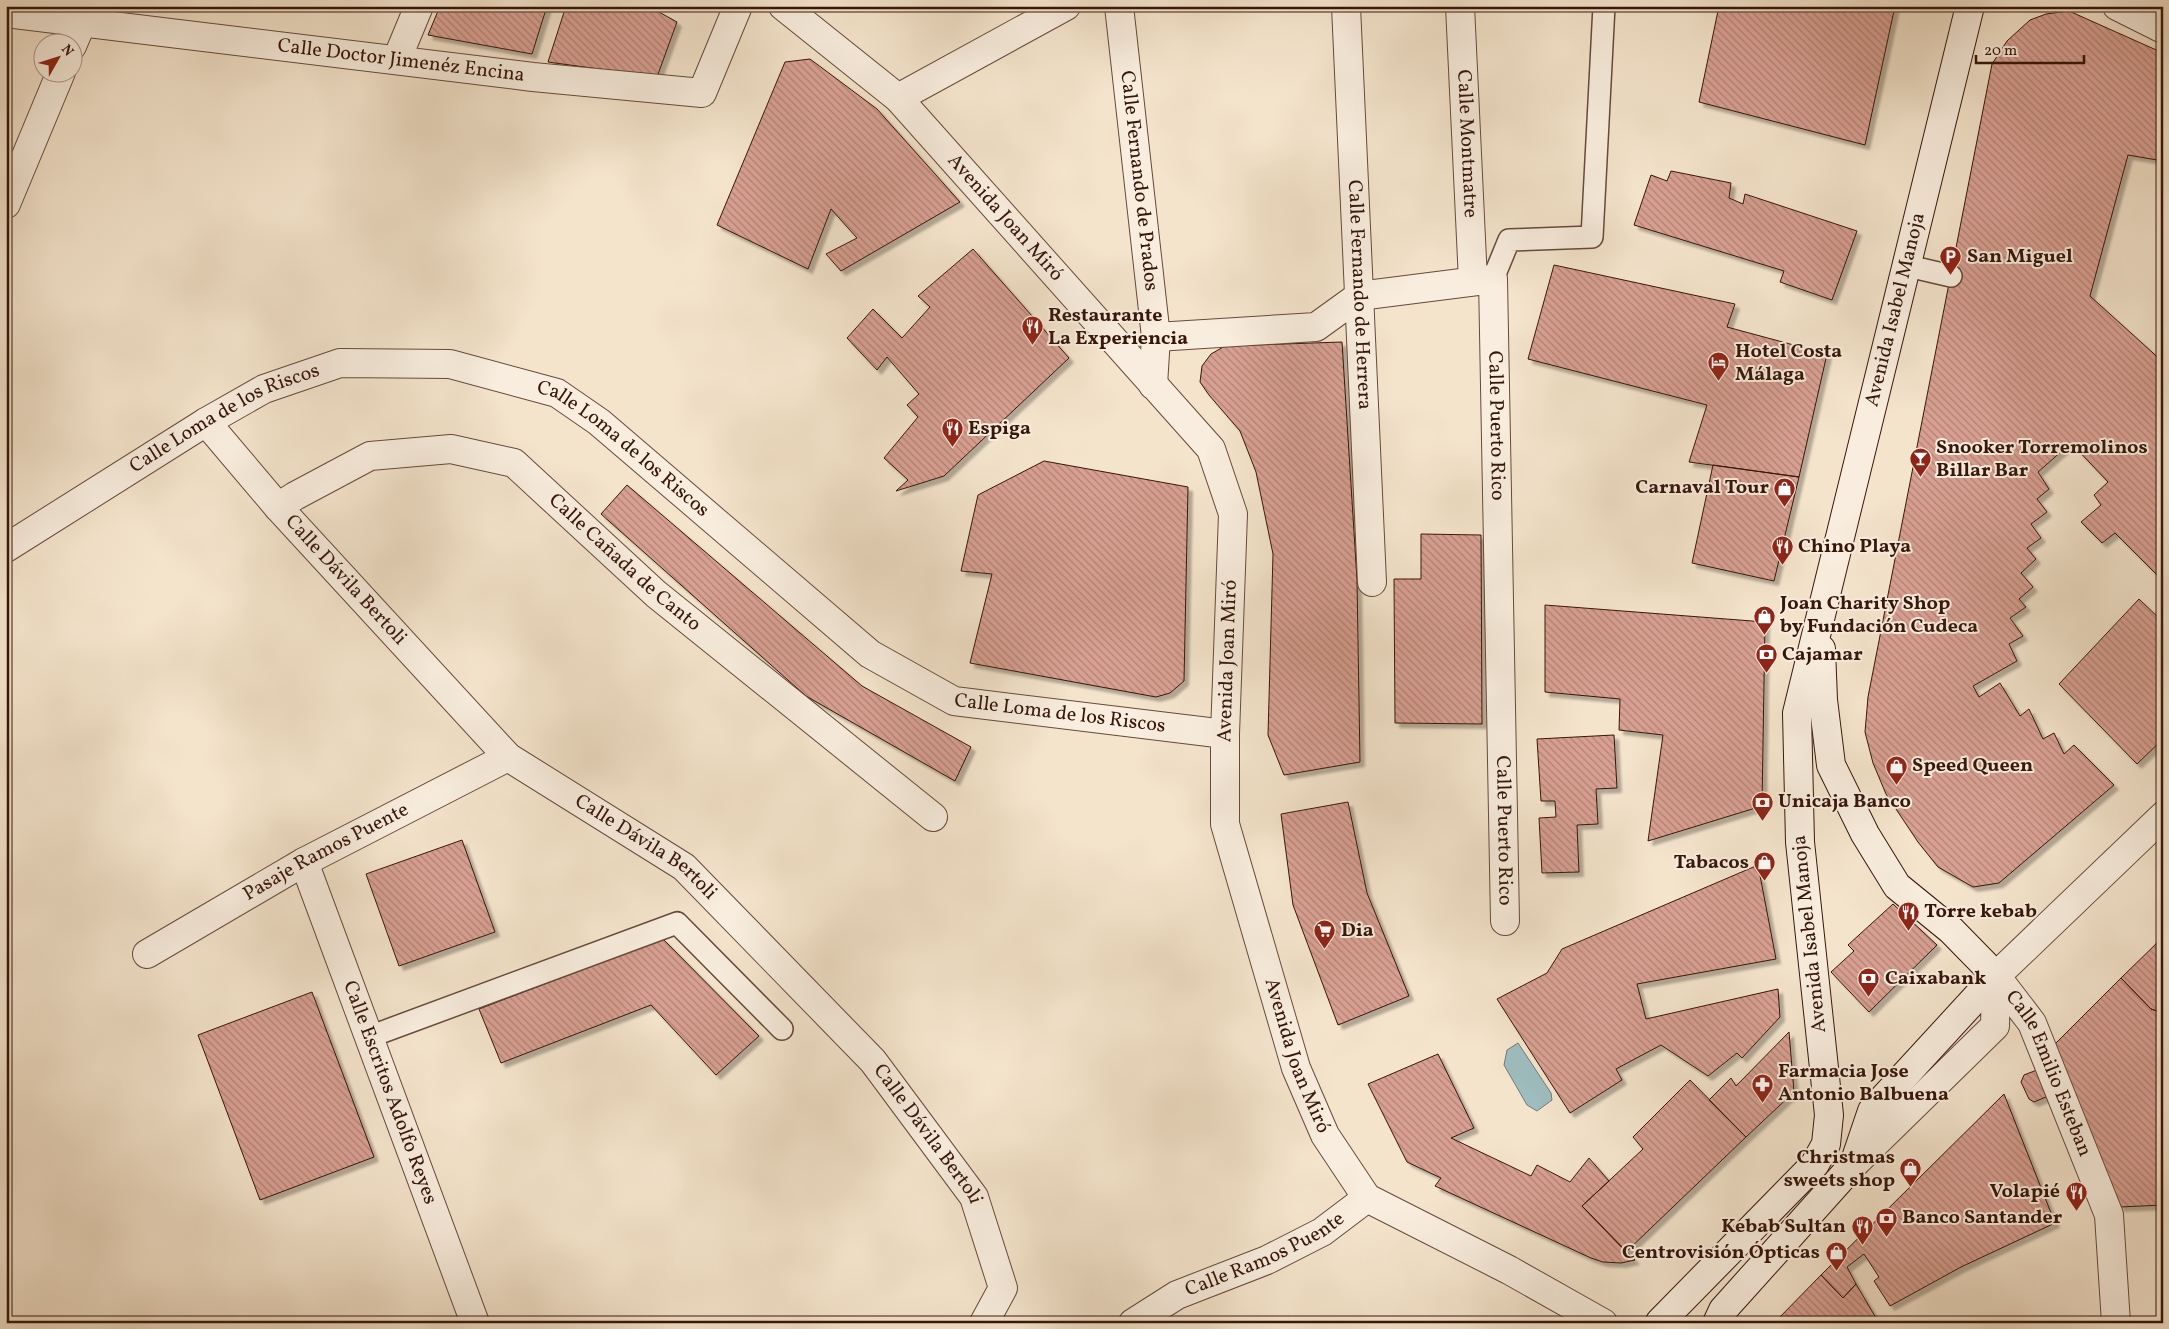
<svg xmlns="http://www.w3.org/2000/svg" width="2169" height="1329" font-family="Vollkorn,serif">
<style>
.water{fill:#9ebdbf;stroke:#747a77}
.building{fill:url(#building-back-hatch);stroke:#36160a;filter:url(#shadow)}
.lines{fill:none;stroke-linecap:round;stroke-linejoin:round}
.lane-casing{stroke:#664a3a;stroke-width:24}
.street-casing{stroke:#664a3a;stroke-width:30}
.secondary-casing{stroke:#36160a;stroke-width:30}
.lane{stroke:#f8edde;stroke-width:21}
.street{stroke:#f8edde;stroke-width:28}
.secondary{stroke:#f8edde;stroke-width:28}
.labels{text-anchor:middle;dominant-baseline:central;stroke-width:4;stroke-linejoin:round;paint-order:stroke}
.street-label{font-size:20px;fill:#36160a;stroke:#f8edde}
.poi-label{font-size:20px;font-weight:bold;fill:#36160a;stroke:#f8edde;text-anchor:start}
</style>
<defs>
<pattern id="building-back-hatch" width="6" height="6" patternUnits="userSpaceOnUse" patternTransform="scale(1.25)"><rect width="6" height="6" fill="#d8a092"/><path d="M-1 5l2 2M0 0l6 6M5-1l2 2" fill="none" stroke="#b08175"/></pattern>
<filter id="shadow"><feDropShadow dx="4.5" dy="4.5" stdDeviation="1" flood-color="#0004"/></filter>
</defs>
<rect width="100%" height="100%" fill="#f4e4cc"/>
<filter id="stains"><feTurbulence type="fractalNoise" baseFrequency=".004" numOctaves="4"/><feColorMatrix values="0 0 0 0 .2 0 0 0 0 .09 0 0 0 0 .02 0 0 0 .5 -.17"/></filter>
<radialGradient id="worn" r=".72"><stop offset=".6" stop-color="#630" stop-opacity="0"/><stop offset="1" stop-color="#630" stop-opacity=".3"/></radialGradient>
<path class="water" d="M1518,1043l33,50 1,7 -15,11 -10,-6 -23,-40 3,-15z"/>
<path class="building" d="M440,6h107l-15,48 -104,-19z
M566,6h82l29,16 -20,55 -109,-15z
M1719,6h176l-30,139 -166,-43z
M2069,11l94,42v108l-35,-6 -38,141 73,66v219l-48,-48 -13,10 -21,-21 20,-17 -7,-10 14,-13 -37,-39 -33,29 11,17 -12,10 10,13 -16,12 10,14 -14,10 9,11 -15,14 12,14 -14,12 7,8 -16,11 13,18 -14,8 8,17 -44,25 6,11 21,-14 20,33 9,-7 14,30 11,-6 10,21 10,-9 40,40 -115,98 -26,4 -35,-20 -20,-25 -32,-48 -13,-31 -8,-31 3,-35 124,-633 15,-23 23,-21 16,-6z
M810,59l67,50 83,93 -119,69 -15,-17 31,-16 -26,-29 -23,60 -91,-44 68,-163z
M1671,171l60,12 -2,15 14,6 2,-10 112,37 -25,69 -52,-18 4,-11 -150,-46 17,-50 16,6z
M973,249l96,109 -125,118 -48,15 12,-11 -24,-22 34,-41 -11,-12 12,-11 -32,-37 -10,13 -30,-32 26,-29 29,29 28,-31 -12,-11z
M1554,265l181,39 -8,23 100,27 -28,123 -110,-15 18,-57 -179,-46z
M1342,342l15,238 3,182 -76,13 -16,-40 5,-181 -17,-82 -16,-41 -31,-36 -9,-13 2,-16 9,-12 14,-8z
M1044,461l144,26 -4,194 -14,12 -14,4 -186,-34 22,-89 -31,-3 17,-76z
M1713,465l86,12 -25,104 -82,-18z
M627,485l235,201 109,61 -16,34 -149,-85 -205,-182z
M1421,534l60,1 1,189 -87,-1 -1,-144h27z
M2139,599l24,23v117l-26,25 -78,-80z
M1545,605l220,17 -3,184 -114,35 15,-106 -44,-5 1,-31 -75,-7z
M1614,735l3,53 -21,1 2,35 -21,1 2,47 -37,1 -3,-55 17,-1 -1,-16h-14l-4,-62z
M1348,802l19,91 42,103 -71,29 -45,-120 -12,-91z
M462,840l33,92 -96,34 -33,-92z
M1758,865l18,94 -139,25 9,35 132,-30 2,28 -38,41 -5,-5 -29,23 -47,-31 -45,24 6,11 -52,33 -73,-114 50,-26 15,-24z
M1893,904l44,41 -68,67 -38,-40 23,-21 -6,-6z
M2163,937v76l-12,-4 -30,-31z
M663,939l96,97 -43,39 -65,-70 -150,58 -22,-54z
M2121,978l30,31 12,4v192l-43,2 -65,-163z
M312,992l62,165 -114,43 -62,-165z
M1789,1032l5,60 -48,45 -37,-37 22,-22 5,8z
M1438,1054l36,74 -23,10 80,38 6,-11 33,17 19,-24 20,23 -27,25 53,54 -14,3 -18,-1 -12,-4 -156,-72 6,-8 -34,-16 -39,-78z
M2042,1068l11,26 -19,8 -5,-3 -8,-17 3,-7z
M1690,1080l56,57 -120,115 -44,-46 61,-57 -10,-12z
M2004,1094l51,129 -94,44 -71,39 -16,-25 5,-4 -15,-23 -17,13 9,17 -13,14 -22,-23z
M1821,1275l22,23 13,-14 23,39h-102v-3z"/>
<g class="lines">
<defs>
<path id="lane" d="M1908,266l43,10
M1493,279l16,-39 83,-3 12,-231
M369,1037l308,-114 105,106"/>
<g id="street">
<path id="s1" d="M783,6l115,92 313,351 22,65 -8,220v90l71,244 29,67 42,63 142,72 94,53"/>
<path id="s2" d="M1119,6l37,331 -3,48"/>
<path id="s3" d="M1346,6l26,576"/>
<path id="s4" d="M1460,6l13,275"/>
<path d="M2117,6l46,23"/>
<path id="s5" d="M6,13l527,64 169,16 36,-87"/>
<path d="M72,46l17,-40"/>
<path d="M397,59l22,-53"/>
<path d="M898,98l168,-92"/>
<path d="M6,204l55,-132"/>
<path id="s6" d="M1156,337l160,-10 43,-31 134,-17 12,642"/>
<path id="s7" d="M206,422l72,85 230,250 176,110 189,194 101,136 29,91 -19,35"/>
<path id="s8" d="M278,507l17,-11 75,-40 81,-7 63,14 142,131 277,223"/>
<path id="s9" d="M6,548l200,-126 58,-33 76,-26 110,1 107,29 42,29 271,232 84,47 271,33"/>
<path id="s10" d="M304,862l171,461"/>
<path id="s11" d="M147,954l157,-92 204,-105"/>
<path id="s12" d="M1996,976l36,47 77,192 7,108"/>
<path d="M1854,1164l141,-138 1,-50 167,-160"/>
<path id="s13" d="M1133,1323l44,-28 90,-35 55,-28 45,-34"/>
</g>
<g id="secondary">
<path id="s14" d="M1660,1322l155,-158 11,-20 3,-29 -29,-273 -3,-129 173,-707"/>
<path d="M1717,1323l6,-13 131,-146 18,-53 124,-135 -45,-46 -54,-44 -32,-52 -34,-69 -8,-65 -2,-51"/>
</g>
</defs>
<use href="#lane" class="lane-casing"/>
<use href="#street" class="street-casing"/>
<use href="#secondary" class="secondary-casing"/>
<use href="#lane" class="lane"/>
<use href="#street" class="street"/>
<use href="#secondary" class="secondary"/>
</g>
<defs>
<symbol id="parking-pin" viewBox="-11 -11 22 30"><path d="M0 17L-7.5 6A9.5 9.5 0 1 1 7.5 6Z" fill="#8f2418" stroke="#f8edde"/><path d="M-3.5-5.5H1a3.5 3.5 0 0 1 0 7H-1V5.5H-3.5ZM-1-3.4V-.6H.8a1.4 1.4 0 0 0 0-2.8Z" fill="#fff"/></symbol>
<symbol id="restaurant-pin" viewBox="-11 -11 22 30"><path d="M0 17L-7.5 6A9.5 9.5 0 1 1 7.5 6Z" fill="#8f2418" stroke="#f8edde"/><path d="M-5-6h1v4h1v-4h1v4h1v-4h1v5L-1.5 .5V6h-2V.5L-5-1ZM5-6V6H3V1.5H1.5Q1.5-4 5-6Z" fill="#fff"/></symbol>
<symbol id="hotel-pin" viewBox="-11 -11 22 30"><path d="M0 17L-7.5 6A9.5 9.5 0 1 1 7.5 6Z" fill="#8f2418" stroke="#f8edde"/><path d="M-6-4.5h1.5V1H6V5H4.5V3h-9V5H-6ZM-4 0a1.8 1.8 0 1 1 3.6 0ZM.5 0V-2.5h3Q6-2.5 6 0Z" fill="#fff"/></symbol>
<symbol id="bar-pin" viewBox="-11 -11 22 30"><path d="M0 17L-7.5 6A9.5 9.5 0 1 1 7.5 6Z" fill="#8f2418" stroke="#f8edde"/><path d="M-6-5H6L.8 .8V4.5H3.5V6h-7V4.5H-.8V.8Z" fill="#fff"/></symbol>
<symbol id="shop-pin" viewBox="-11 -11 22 30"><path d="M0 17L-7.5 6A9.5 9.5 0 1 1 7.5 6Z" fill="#8f2418" stroke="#f8edde"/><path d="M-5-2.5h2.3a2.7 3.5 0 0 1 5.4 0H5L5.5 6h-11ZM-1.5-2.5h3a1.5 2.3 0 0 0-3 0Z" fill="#fff"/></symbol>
<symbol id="bank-pin" viewBox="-11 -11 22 30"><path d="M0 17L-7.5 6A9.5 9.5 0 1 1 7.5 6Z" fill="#8f2418" stroke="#f8edde"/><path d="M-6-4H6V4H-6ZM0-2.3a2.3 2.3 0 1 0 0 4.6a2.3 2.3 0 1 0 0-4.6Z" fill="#fff"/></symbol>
<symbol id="supermarket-pin" viewBox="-11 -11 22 30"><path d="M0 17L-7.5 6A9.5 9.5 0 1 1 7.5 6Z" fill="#8f2418" stroke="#f8edde"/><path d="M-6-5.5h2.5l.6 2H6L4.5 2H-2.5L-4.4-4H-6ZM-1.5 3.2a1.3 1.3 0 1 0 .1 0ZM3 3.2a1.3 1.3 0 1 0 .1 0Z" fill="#fff"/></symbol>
<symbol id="pharmacy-pin" viewBox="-11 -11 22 30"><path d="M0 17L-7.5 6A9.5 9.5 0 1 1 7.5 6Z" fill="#8f2418" stroke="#f8edde"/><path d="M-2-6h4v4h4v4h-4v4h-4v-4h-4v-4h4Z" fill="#fff"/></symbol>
</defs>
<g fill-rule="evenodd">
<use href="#parking-pin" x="1938" y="244" width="25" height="34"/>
<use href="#restaurant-pin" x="1020" y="314" width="25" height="34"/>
<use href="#hotel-pin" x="1706" y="350" width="25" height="34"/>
<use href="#restaurant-pin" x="940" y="416" width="25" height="34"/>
<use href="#bar-pin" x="1908" y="446" width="25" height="34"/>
<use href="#shop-pin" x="1772" y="476" width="25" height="34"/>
<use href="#restaurant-pin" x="1770" y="534" width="25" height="34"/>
<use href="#shop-pin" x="1752" y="604" width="25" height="34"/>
<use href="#bank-pin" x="1754" y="642" width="25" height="34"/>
<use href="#shop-pin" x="1884" y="754" width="25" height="34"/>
<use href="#bank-pin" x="1750" y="790" width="25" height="34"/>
<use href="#shop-pin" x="1752" y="850" width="25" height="34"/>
<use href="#restaurant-pin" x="1896" y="900" width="25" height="34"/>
<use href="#supermarket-pin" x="1312" y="918" width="25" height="34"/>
<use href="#bank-pin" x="1856" y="966" width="25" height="34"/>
<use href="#pharmacy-pin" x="1750" y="1072" width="25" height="34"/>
<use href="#shop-pin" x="1898" y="1156" width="25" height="34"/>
<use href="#restaurant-pin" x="2064" y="1180" width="25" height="34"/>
<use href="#bank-pin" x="1874" y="1206" width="25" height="34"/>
<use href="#restaurant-pin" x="1850" y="1214" width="25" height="34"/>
<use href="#shop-pin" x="1824" y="1240" width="25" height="34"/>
</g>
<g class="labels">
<g class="street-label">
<text stroke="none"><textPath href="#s5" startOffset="398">Calle Doctor Jimenéz Encina</textPath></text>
<text stroke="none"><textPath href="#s4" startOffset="138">Calle Montmatre</textPath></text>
<text stroke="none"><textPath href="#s2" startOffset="176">Calle Fernando de Prados</textPath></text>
<text stroke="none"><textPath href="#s1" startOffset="308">Avenida Joan Miró</textPath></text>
<text stroke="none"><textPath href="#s3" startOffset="289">Calle Fernando de Herrera</textPath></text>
<text stroke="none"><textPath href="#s14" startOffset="1092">Avenida Isabel Manoja</textPath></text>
<text stroke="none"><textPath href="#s9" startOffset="255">Calle Loma de los Riscos</textPath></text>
<text stroke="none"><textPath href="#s6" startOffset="495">Calle Puerto Rico</textPath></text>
<text stroke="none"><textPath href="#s9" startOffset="690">Calle Loma de los Riscos</textPath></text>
<text stroke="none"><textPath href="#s8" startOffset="400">Calle Cañada de Canto</textPath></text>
<text stroke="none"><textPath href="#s7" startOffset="211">Calle Dávila Bertoli</textPath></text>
<text transform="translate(1228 661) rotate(-88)">Avenida Joan Miró</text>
<text stroke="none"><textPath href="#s9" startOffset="1215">Calle Loma de los Riscos</textPath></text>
<text stroke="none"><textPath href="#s6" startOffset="900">Calle Puerto Rico</textPath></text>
<text stroke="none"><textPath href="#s7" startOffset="616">Calle Dávila Bertoli</textPath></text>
<text stroke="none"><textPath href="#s11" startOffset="206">Pasaje Ramos Puente</textPath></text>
<text transform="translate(1810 934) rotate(-96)">Avenida Isabel Manoja</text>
<text stroke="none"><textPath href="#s1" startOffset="1239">Avenida Joan Miró</textPath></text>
<text stroke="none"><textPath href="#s12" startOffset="112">Calle Emilio Esteban</textPath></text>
<text stroke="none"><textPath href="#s10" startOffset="246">Calle Escritos Adolfo Reyes</textPath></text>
<text stroke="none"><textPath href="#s7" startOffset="1021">Calle Dávila Bertoli</textPath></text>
<text stroke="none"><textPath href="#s13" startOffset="149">Calle Ramos Puente</textPath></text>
</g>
<g class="poi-label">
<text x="1967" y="257">San Miguel</text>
<text x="1048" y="316">Restaurante<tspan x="1048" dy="23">La Experiencia</tspan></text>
<text x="1735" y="352">Hotel Costa<tspan x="1735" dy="23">Málaga</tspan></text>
<text x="968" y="429">Espiga</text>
<text x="1936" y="448">Snooker Torremolinos<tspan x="1936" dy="23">Billar Bar</tspan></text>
<text x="1769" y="488" text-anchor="end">Carnaval Tour</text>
<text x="1798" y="547">Chino Playa</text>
<text x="1780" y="604">Joan Charity Shop<tspan x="1780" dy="23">by Fundación Cudeca</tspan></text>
<text x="1782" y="655">Cajamar</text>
<text x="1912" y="766">Speed Queen</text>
<text x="1778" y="802">Unicaja Banco</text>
<text x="1749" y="863" text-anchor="end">Tabacos</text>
<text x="1924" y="912">Torre kebab</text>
<text x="1341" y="931">Dia</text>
<text x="1885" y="979">Caixabank</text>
<text x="1778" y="1072">Farmacia Jose<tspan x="1778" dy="23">Antonio Balbuena</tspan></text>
<text x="1895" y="1158" text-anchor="end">Christmas<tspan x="1895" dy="23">sweets shop</tspan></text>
<text x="2060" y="1192" text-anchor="end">Volapié</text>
<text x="1902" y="1218">Banco Santander</text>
<text x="1846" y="1227" text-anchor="end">Kebab Sultan</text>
<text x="1820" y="1253" text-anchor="end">Centrovisión Ópticas</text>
</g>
</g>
<rect width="2169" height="1329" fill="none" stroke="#f4e4cc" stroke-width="25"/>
<rect x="8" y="8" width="2154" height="1314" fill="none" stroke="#36160a" stroke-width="2.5"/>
<rect x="12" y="12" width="2144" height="1304" fill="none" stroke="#36160a"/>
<g transform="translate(58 58) rotate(51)"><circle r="24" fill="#f8edde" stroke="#aa9789"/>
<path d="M0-4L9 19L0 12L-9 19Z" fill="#8f2418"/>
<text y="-8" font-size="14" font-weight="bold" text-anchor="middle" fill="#36160a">N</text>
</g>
<path d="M1976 55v8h108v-8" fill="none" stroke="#36160a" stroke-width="2.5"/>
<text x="1984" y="55" font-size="15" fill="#36160a" stroke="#f8edde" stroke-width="4" paint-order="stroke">20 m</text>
<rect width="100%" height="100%" filter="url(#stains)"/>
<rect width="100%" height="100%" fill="url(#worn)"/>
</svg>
